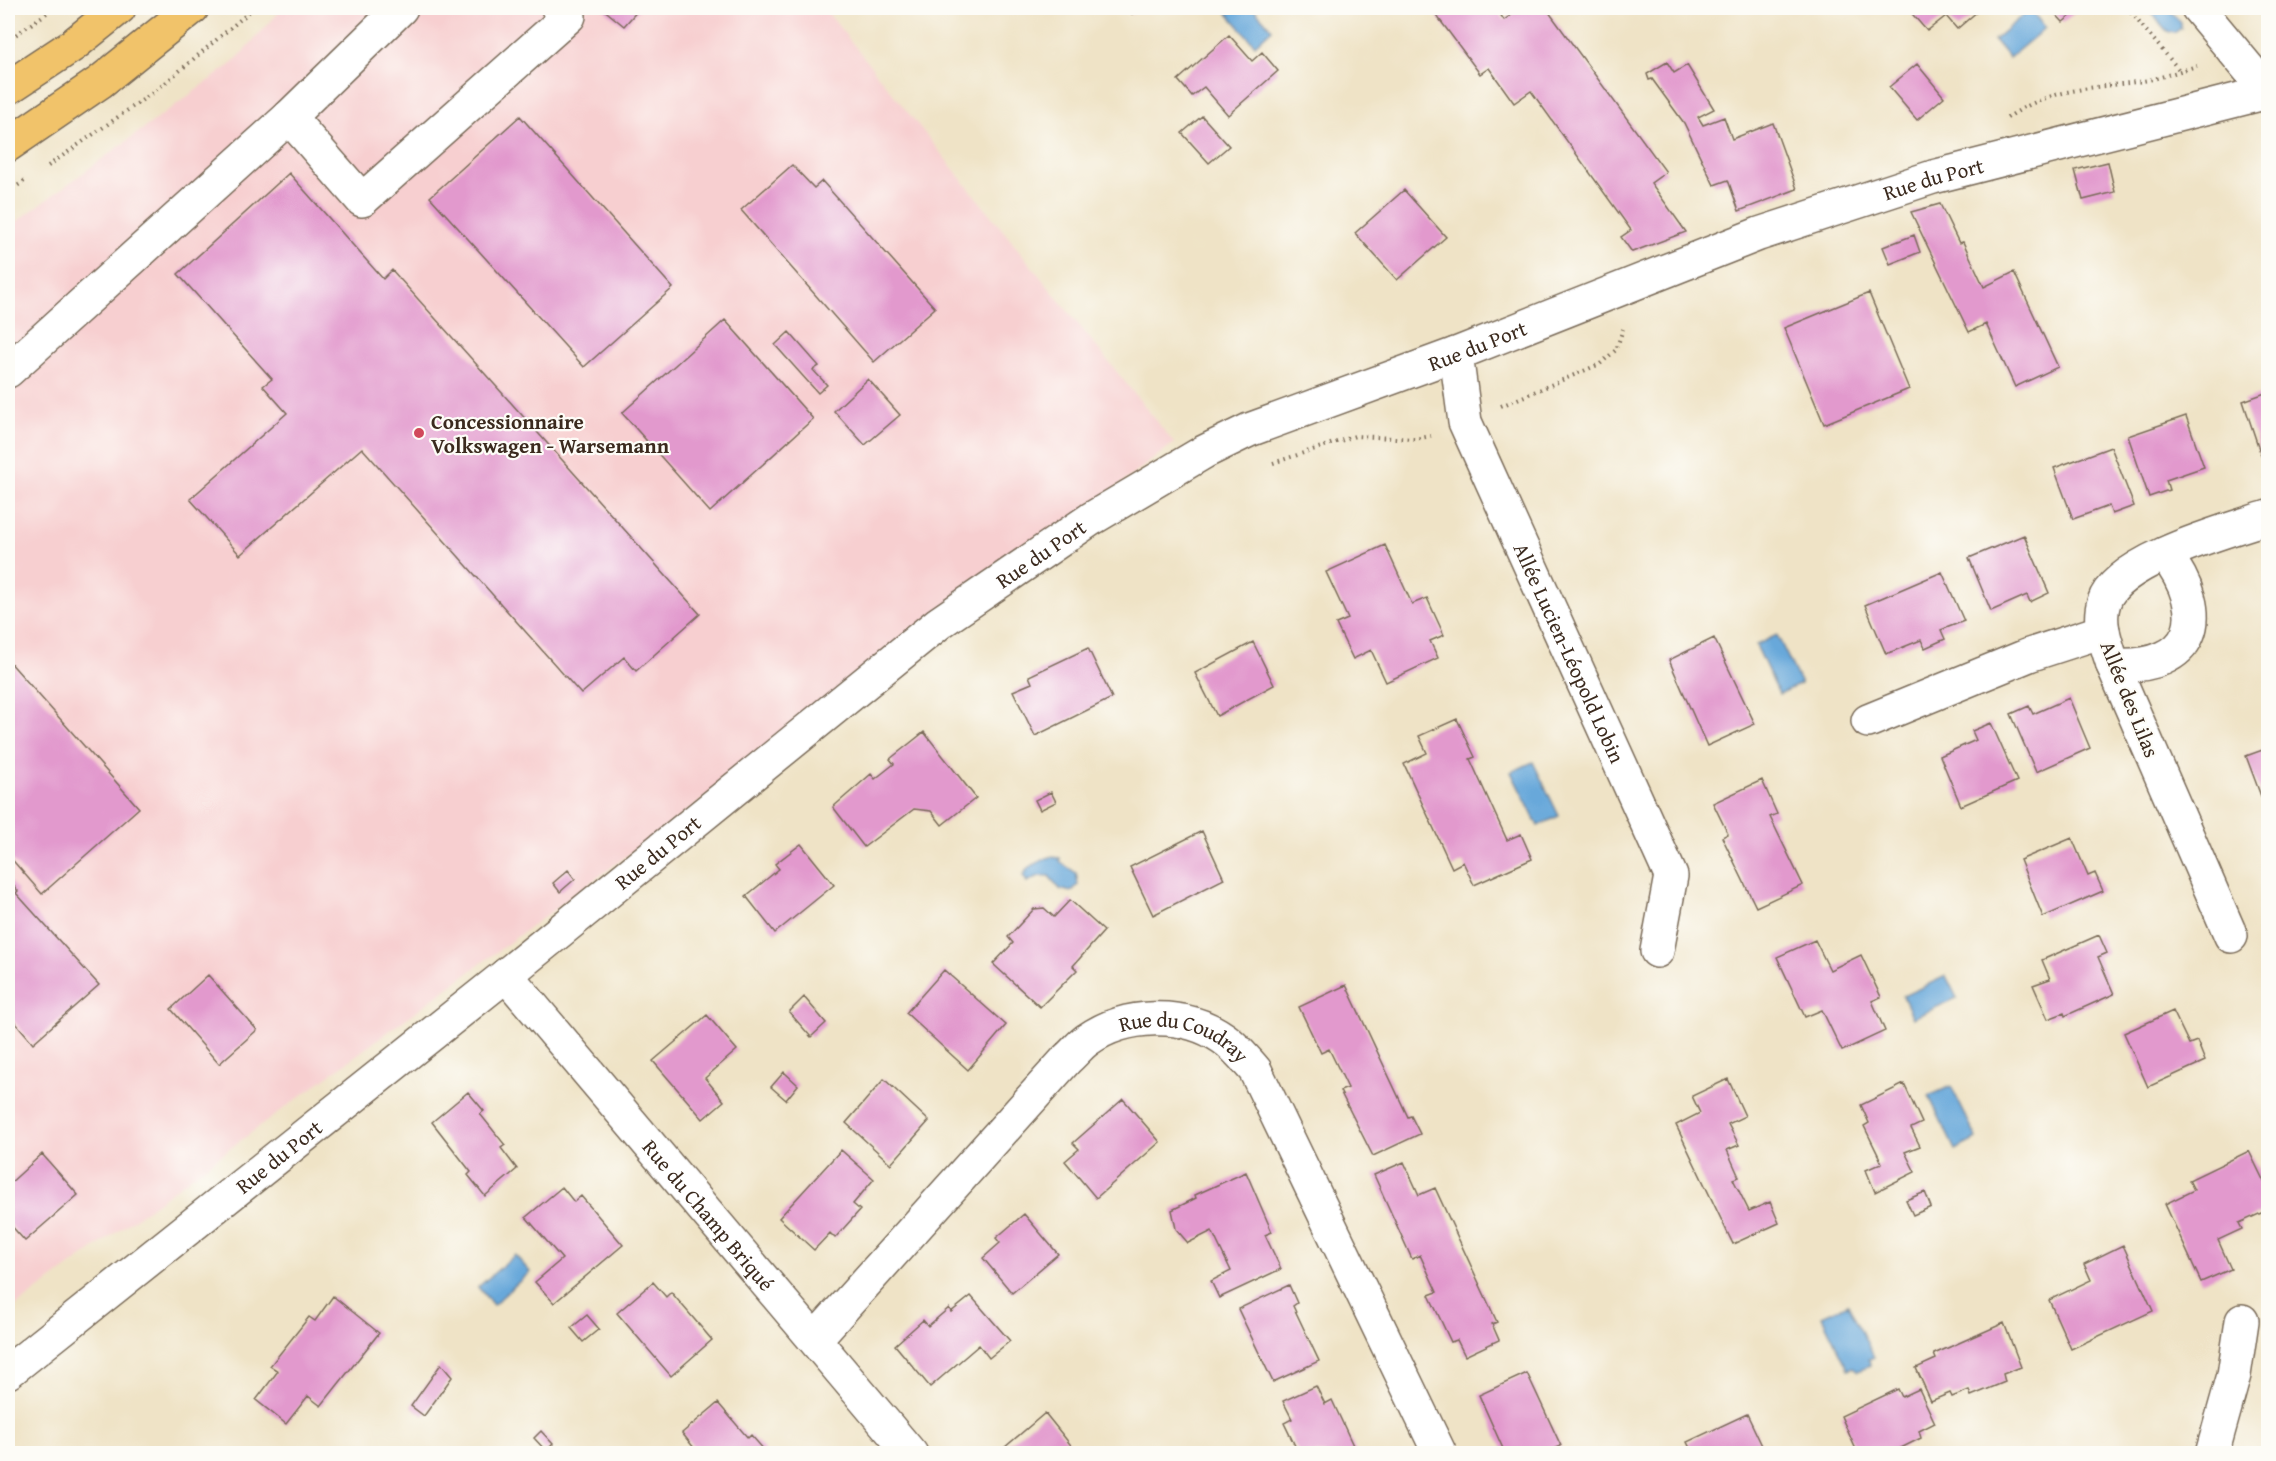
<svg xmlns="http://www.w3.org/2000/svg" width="2276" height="1461" font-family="'Gentium Book Plus',serif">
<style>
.built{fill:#f7cfd0}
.water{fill:#67a8da;stroke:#51697c;stroke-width:1.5}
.building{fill:#e299cd}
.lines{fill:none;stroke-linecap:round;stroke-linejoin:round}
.minor-casing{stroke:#7a6b59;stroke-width:36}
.major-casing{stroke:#7a6b59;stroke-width:36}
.path{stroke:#7a6b59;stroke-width:4;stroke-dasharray:1.5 4.5;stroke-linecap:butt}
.minor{stroke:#fff;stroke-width:33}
.major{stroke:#f1c36a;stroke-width:33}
.poi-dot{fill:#d1495b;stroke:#fdfcf7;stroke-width:2}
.labels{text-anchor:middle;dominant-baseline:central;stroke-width:4.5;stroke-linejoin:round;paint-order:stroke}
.street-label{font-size:21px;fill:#3b2a1e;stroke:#fdfcf7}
.poi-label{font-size:21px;font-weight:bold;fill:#3b2a1e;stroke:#fdfcf7;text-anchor:start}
</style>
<rect width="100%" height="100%" fill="#fdfcf7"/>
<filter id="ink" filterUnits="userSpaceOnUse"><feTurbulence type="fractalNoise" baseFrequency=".0167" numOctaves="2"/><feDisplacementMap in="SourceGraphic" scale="12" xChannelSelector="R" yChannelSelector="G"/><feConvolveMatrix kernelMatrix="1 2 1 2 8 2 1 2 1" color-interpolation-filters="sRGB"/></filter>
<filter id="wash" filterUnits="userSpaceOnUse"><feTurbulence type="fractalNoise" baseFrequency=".008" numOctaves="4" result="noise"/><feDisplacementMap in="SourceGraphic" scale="24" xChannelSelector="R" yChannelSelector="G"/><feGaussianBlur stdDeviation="1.35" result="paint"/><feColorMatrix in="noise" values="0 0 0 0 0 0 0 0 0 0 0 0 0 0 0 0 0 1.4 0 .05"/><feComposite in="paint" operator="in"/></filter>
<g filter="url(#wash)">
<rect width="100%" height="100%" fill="#efe3c6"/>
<path class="built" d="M283,8h541l350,435 -268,207 -898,662v-1084l225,-165z"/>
<path class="water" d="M1226,8h27l19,21 -17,16 -31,-36z
M2147,8h21l13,15v5l-7,5 -7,-2z
M2030,9l15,19 -36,30 -15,-18z
M1777,635l24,49 -22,10 -23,-49z
M1533,762l26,54 -21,10 -27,-54z
M1049,857l11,1v4l16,11 2,12 -7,7 -11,-3 -11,-13h-10l-12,6 -4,-7 6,-8z
M1946,976l11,22 -44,20 -10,-22z
M1951,1086l26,53 -22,11 -26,-54z
M515,1255l15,17 -37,33 -15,-18z
M1848,1304l26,53 -5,2 1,7 -12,5 -5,-4 -5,2 -26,-53z"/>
<g id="blocks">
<path class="building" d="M602,8h38l-16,18z
M1127,8h13l-8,6z
M1431,8h65l8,12 17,-12h25l120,164 -15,11 35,49 -54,20 -11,-15 10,-7 -100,-139 -17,12 -25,-35 -9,6z
M1907,8h70l2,2 -22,19 -11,-13 -19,15z
M2050,8h24l3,3 -14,11z
M1229,35l23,26 10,-9 16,19 -50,44 -24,-28 -12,9 -14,-16z
M1667,62l7,11 13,-8 27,44 -16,8 5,8 21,-8 8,22 41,-16 24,66 -58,22 -11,-31 -14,5 -30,-62 -32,-44 -3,1 -2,-6z
M1917,64l27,33 -27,23 -28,-33z
M520,116l153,172 -89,79 -154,-170z
M1202,116l27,30 -20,17 -27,-30z
M2108,162l7,30 -32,8 -8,-30z
M792,165l22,23 8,-7 113,127 -61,54 -133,-152z
M289,173l94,106 9,-9 308,344 -64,57 -12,-14 -43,37 -219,-246 -122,107 -50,-56 97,-86 -24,-27 9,-7 -94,-105z
M1404,190l42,47 -49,43 -42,-47z
M1940,204l19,39 4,-1 21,45 30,-15 44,95 -43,20 -29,-63 -17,8 -58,-120z
M1914,235l6,17 -30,12 -7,-17z
M1869,293l40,96 -85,35 -40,-96z
M725,320l88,99 -103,93 -88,-99z
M789,332l30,34 -6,4 14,15 -9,8 -43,-48z
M868,379l32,36 -35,30 -31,-34z
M2268,392v67l-5,2 -20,-60z
M2186,416l18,51 -38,13 3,10 -20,7 -21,-61z
M2111,447l23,59 -22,8 -3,-8 -36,13 -19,-51z
M2024,535l25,58 -19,9 -3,-7 -36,16 -22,-53z
M1385,545l27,59 15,-6 17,37 -14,6 8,17 -52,24 -15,-32 -18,9 -17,-35 12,-5 -22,-47z
M1942,572l22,49 -23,9 4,9 -20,9 -4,-8 -35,14 -21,-49z
M1714,638l41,86 -48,22 -38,-86z
M1253,642l21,43 -57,31 -22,-43z
M1088,648l24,50 -77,38 -22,-45 19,-8 -3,-7z
M8,660l131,148 -97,86 -34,-39z
M2069,698l21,50 -54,24 -25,-58 18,-8 4,8z
M1457,719l18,38 -5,2 37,81 14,-6 11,25 -58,26 -11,-23 -11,6 -48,-104 23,-11 -8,-17z
M1991,723l26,58 -56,25 -21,-50 36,-16 -4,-9z
M924,732l52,66 -34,27 -11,-14 -17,-2 -50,38 -31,-40 38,-33 4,5 19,-15 -4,-5z
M2268,748v67l-22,-59z
M1762,780l15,34 -7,3 33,68 -47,22 -34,-70 6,-3 -15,-31z
M1051,792l5,10 -16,8 -5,-10z
M1202,831l22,48 -71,36 -23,-48z
M2072,838l16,38 7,-3 8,18 -60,26 -23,-57z
M801,844l33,41 -59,48 -29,-37 33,-27 -4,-5z
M568,870l7,9 -15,13 -7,-9z
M8,879l10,12 -2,2 83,92 -66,58 -25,-29z
M1070,900l34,31 -31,35 4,4 -37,37 -47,-43 20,-21 -5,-6 26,-28 10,-1 10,9z
M2099,935l8,18 -9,4 16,37 -49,22 -1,-3 -16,6 -15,-34 17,-6 -8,-19z
M1815,940l15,30 31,-15 20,42 -9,4 13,30 -43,20 -20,-41 -17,7 -28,-60z
M944,970l62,55 -38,45 -62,-57z
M208,975l49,55 -38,34 -48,-55z
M1346,985l62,132 3,-1 9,18 -47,22 -33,-65 8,-3 -19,-39 -8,4 -22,-46z
M804,997l22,26 -15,14 -22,-25z
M2173,1011l16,33 8,-3 8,20 -57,26 -24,-54z
M707,1015l30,35 -32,28 19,23 -21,18 -50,-58z
M784,1072l14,13 -12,15 -15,-13z
M884,1079l45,42 -38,43 -45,-41z
M1728,1079l17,37 -17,8 11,21 -12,5 12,27 -6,2 16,32 21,-9 9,21 -46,21 -57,-119 24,-12 -8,-17z
M1904,1084l18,39 -11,5 9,18 -15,6 10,20 -40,20 -9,-22 16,-7 -18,-37 5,-3 -8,-18z
M468,1092l16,19 -4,3 25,31 -4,3 16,21 -32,27 -17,-21 3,-3 -39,-50z
M1123,1099l37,43 -64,56 -31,-37 14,-12 -6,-6z
M841,1150l33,29 -21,25 7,6 -25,28 -5,-5 -16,17 -35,-32z
M2249,1151l19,39v20l-29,13 3,6 -24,11 13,29 -30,13 -36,-78 29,-14 -5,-10z
M42,1154l36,41 -53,46 -17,-19v-37z
M1404,1162l15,33 16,-7 62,134 -5,2 7,16 -34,16 -8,-16 -6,2 -22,-47 8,-3 -17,-37 -8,4 -38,-84z
M1246,1172l26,60 -7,3 16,34 -62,29 -8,-17 20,-10 -19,-40 -24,12 -12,-14 -4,-19 24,-12 -1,-3z
M562,1187l12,15 7,-6 42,49 -69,58 -19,-21 27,-23 -36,-42z
M1925,1192l6,15 -18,8 -7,-15z
M1024,1214l34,40 -46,39 -29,-35 17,-15 -4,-5z
M2123,1245l30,66 -82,38 -22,-49 42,-20 -7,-16z
M653,1282l13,15 5,-5 41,48 -41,36 -54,-63z
M1289,1285l8,18 -4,3 26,55 -46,21 -35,-73z
M333,1296l46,37 -58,73 -13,-10 -22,28 -30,-24 22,-29 -8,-5 39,-49 6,4z
M971,1296l39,45 -21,17 -10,-13 -49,42 -35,-42 28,-25 5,6 21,-18 2,4z
M587,1315l12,14 -16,13 -12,-14z
M2004,1323l17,44 -18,7 2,8 -34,14 -2,-6 -17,7 -2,-4 -19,8 -15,-33 20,-9 -2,-5z
M441,1364l11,13 -28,39 -13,-10z
M1527,1373l34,73 -17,8h-45l5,-3 -25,-56z
M1316,1386l9,18 7,-4 25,54h-58l-15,-31 8,-4 -9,-18z
M1898,1389l4,8 17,-8 16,34 -16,8 2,7 -32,16h-31l-17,-38z
M718,1403l30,35 3,-3 15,17 -67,2 -17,-21z
M1045,1413l33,41h-81z
M1747,1414l19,40h-73l-6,-12z
M541,1431l12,13 -7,7 -12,-13z"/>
</g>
</g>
<g filter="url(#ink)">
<use href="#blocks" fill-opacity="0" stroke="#7a6b59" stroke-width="1.5"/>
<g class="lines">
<defs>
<g id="minor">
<path d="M2198,8l70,84"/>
<path d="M289,117l73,83 207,-184 -11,-8"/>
<path id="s1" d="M1456,354l9,68 206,454 -14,75"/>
<path d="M8,371l281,-254 112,-109"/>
<path d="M2113,665c83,5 99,-50 52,-111"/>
<path d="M1868,721l161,-66 74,-24"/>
<path d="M2231,936l-118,-271c-6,-20 -16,-42 -9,-63 13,-42 125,-72 164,-85"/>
<path id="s2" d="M506,975l405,479"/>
<path id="s3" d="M816,1338l251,-279c7,-6 13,-14 20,-19 38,-27 97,-29 136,-2 12,8 22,21 32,32l185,384"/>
<path id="s4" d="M8,1372l498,-397 433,-352 152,-104 113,-67 45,-22 207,-76 303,-120 174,-57 335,-85"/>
<path d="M2212,1454l22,-79 8,-54"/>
</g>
<path id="major" d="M8,88l65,-43 46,-37
M8,145l92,-63 92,-74"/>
</defs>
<use href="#minor" class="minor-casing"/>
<use href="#major" class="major-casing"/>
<path class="path" d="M2127,8l53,63
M11,38l43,-30
M2007,118c45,-31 84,-29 136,-37 18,-3 36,-10 54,-15
M48,166l110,-77 96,-81
M8,192l18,-12
M1501,406l99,-42 16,-14 7,-21
M1273,463l82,-27 60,3 16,-3"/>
<use href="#minor" class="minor"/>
<use href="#major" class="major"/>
</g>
</g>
<circle class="poi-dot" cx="419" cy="433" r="6"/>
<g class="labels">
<g class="street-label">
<text stroke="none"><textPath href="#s4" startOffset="2290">Rue du Port</textPath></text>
<text stroke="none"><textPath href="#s4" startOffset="1804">Rue du Port</textPath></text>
<text stroke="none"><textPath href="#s4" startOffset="1318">Rue du Port</textPath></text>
<text stroke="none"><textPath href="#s1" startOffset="322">Allée Lucien-Léopold Lobin</textPath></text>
<text transform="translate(2130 699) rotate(68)">Allée des Lilas</text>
<text stroke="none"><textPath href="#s4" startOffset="832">Rue du Port</textPath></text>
<text stroke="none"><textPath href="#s3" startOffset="508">Rue du Coudray</textPath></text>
<text stroke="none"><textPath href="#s4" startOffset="346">Rue du Port</textPath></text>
<text stroke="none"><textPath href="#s2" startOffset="314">Rue du Champ Briqué</textPath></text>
</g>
<g class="poi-label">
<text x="431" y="421">Concessionnaire<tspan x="431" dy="24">Volkswagen - Warsemann</tspan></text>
</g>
</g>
<rect width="2276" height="1461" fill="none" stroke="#fdfcf7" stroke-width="30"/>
</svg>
